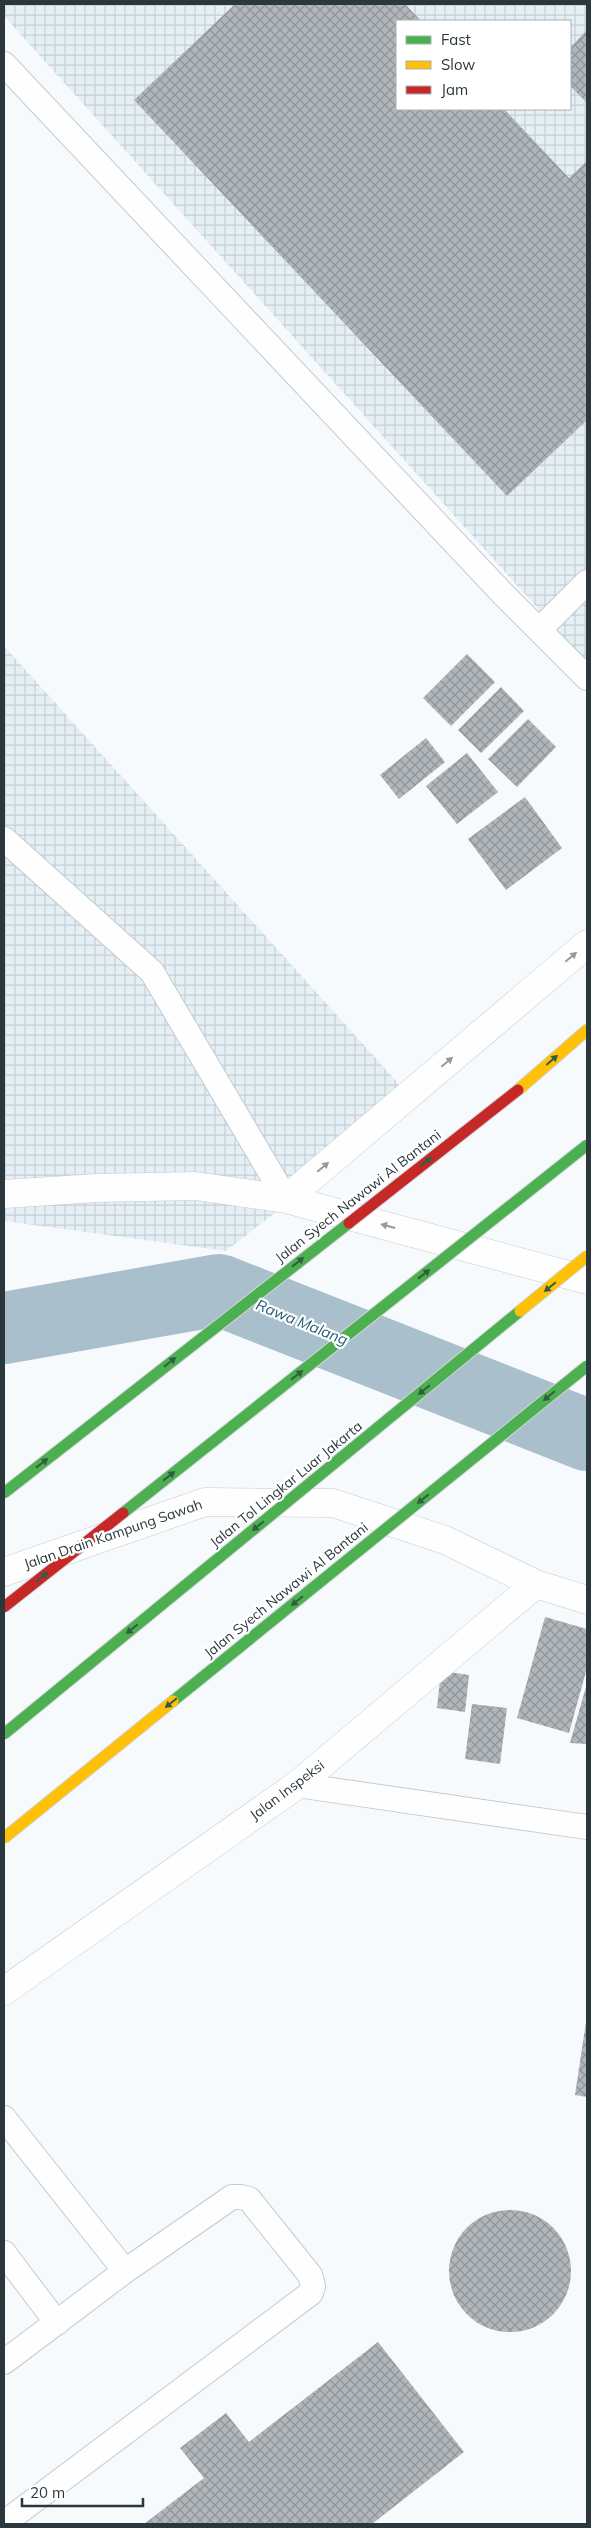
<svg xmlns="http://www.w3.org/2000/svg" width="591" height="2528" font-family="Mulish,sans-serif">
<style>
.industrial{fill:url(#industrial-grid);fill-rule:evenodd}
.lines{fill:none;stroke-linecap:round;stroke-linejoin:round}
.river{stroke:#a9bfcb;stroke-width:72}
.building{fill:url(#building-cross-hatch)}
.lane-casing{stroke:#c3cbcf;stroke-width:26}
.street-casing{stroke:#c3cbcf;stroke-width:29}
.slow-casing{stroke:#d1d6d8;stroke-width:13}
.lane{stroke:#fefeff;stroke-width:24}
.street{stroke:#fefeff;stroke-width:28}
.slow{stroke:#ffc107;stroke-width:11}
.fast-bridge-casing{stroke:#d1d6d8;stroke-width:13;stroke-linecap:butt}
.slow-bridge-casing{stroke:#d1d6d8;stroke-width:13;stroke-linecap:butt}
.jam-bridge-casing{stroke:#d1d6d8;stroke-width:13;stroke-linecap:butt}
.fast-bridge{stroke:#4caf50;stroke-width:11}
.slow-bridge{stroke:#ffc107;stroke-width:11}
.jam-bridge{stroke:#c62828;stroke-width:11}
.oneway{fill:#949b9e}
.oneway2{fill:#345c43}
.labels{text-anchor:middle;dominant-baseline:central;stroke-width:4.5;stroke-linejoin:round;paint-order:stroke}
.street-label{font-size:14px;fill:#2a383e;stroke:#fff}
.water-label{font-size:15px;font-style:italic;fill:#245e77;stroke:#fff}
</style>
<defs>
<pattern id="industrial-grid" width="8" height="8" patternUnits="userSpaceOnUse" patternTransform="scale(1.25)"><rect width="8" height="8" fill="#e5f0f6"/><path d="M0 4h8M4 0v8" fill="none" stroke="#c5cfd4"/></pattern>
<pattern id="building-cross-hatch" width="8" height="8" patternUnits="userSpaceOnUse" patternTransform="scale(1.25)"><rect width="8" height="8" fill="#b0b6ba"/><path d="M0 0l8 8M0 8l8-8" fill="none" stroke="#8f9599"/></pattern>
</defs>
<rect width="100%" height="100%" fill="#f7fafd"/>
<path class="industrial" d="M4,4h583v659l-583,-647zM397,21h173v88h-173z
M4,646l412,457 -190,148 -222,-30z"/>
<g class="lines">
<path class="river" d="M4,1328l215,-38 368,145"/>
</g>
<path class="building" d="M235,4h170l16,17h-24v88h107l65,69 18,-17v259l-80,76 -373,-396z
M587,30v73l-17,-17v-38z
M467,654l28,28 -44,44 -28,-28z
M501,687l23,24 -43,42 -23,-23z
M528,719l28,28 -39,40 -29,-28z
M426,738l19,24 -46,37 -19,-24z
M467,753l31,39 -41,32 -31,-38z
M525,797l37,51 -56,42 -38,-51z
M545,1617l42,12v39l-18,65 -52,-15z
M441,1671l28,4 -4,37 -28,-4z
M587,1683v61l-17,-1z
M472,1704l35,4 -7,56 -35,-5z
M586,2022h1v75l-12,-2z
M449 2271a61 61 0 1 1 122 0a61 61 0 1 1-122 0Z
M378,2342l86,110 -92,72h-228l60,-46 -24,-30 46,-35 23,29z"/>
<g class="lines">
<defs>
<path id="lane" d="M4,64l499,530 84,84
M539,630l48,-48
M4,839l148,133 134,227
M297,1785l290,42
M4,2118l121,153
M4,2253l53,70
M4,2362l121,-91 107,-74h9l8,2 61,76 3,11 -2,7 -307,230"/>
<path id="street" d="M4,1194l93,-6 98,-2 91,13 301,81
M286,1199l301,-255
M4,1572l201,-70 128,1 112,37 91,44
M4,1991l293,-206 239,-201 51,16"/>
<path id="slow" d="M518,1090l69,-60"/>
</defs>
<use href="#lane" class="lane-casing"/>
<use href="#street" class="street-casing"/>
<use href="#slow" class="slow-casing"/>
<use href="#lane" class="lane"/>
<use href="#street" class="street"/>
<use href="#slow" class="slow"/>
<defs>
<path id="fast-bridge" d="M4,1493l345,-270
M123,1513l464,-368
M173,1701l414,-335
M4,1734l516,-423"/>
<path id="slow-bridge" d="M520,1311l67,-55
M4,1838l169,-137"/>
<path id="jam-bridge" d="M349,1223l169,-133
M4,1607l119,-94"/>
</defs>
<use href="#fast-bridge" class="fast-bridge-casing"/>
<use href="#slow-bridge" class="slow-bridge-casing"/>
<use href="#jam-bridge" class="jam-bridge-casing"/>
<use href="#fast-bridge" class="fast-bridge"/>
<use href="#slow-bridge" class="slow-bridge"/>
<use href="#jam-bridge" class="jam-bridge"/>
</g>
<defs><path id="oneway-solid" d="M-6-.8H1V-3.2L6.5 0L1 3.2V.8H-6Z" transform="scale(1.25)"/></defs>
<g class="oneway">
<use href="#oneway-solid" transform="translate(571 957) rotate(-40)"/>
<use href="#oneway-solid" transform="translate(447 1062) rotate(-40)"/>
<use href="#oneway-solid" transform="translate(323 1167) rotate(-40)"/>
<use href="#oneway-solid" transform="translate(388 1226) rotate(-165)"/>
</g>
<g class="oneway2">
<use href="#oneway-solid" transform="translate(552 1060) rotate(-41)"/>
<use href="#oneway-solid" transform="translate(426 1162) rotate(-38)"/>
<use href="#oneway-solid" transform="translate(298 1262) rotate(-38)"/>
<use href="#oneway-solid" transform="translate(424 1274) rotate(-38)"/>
<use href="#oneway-solid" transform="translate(550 1287) rotate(141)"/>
<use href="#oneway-solid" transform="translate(170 1362) rotate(-38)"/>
<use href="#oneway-solid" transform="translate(297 1375) rotate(-38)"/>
<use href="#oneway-solid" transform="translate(424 1390) rotate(141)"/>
<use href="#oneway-solid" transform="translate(549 1396) rotate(141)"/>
<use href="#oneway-solid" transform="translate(42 1463) rotate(-38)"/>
<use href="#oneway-solid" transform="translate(169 1476) rotate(-38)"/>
<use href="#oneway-solid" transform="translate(423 1499) rotate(141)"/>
<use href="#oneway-solid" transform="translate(258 1526) rotate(141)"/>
<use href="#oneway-solid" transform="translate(42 1577) rotate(-38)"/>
<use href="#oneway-solid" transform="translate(297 1601) rotate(141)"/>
<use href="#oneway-solid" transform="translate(132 1629) rotate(141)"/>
<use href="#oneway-solid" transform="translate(171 1703) rotate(141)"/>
</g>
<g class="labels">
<g class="street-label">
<text transform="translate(358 1196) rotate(-38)">Jalan Syech Nawawi Al Bantani</text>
<text transform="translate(286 1484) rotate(-39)">Jalan Tol Lingkar Luar Jakarta</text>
<text transform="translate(113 1534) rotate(-19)">Jalan Drain Kampung Sawah</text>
<text transform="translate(286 1590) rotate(-39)">Jalan Syech Nawawi Al Bantani</text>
<text transform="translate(287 1790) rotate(-37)">Jalan Inspeksi</text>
</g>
<g class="water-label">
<text transform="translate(302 1322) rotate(22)">Rawa Malang</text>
</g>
</g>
<rect width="591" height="2528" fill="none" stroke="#2a383e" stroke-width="10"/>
<rect x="396" y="20" width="175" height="90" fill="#ffffff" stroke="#aaafb2"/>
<rect x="406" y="36" width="25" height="8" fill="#4caf50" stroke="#aaafb2"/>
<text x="441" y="45" font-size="15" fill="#2a383e">Fast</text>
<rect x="406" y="61" width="25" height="8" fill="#ffc107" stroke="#aaafb2"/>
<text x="441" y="70" font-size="15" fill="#2a383e">Slow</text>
<rect x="406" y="86" width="25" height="8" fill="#c62828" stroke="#aaafb2"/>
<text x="441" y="95" font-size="15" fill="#2a383e">Jam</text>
<path d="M22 2498v8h121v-8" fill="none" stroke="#2a383e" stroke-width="2.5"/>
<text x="30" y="2498" font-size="15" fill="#2a383e" stroke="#ffffff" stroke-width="4" paint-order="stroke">20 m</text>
</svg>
